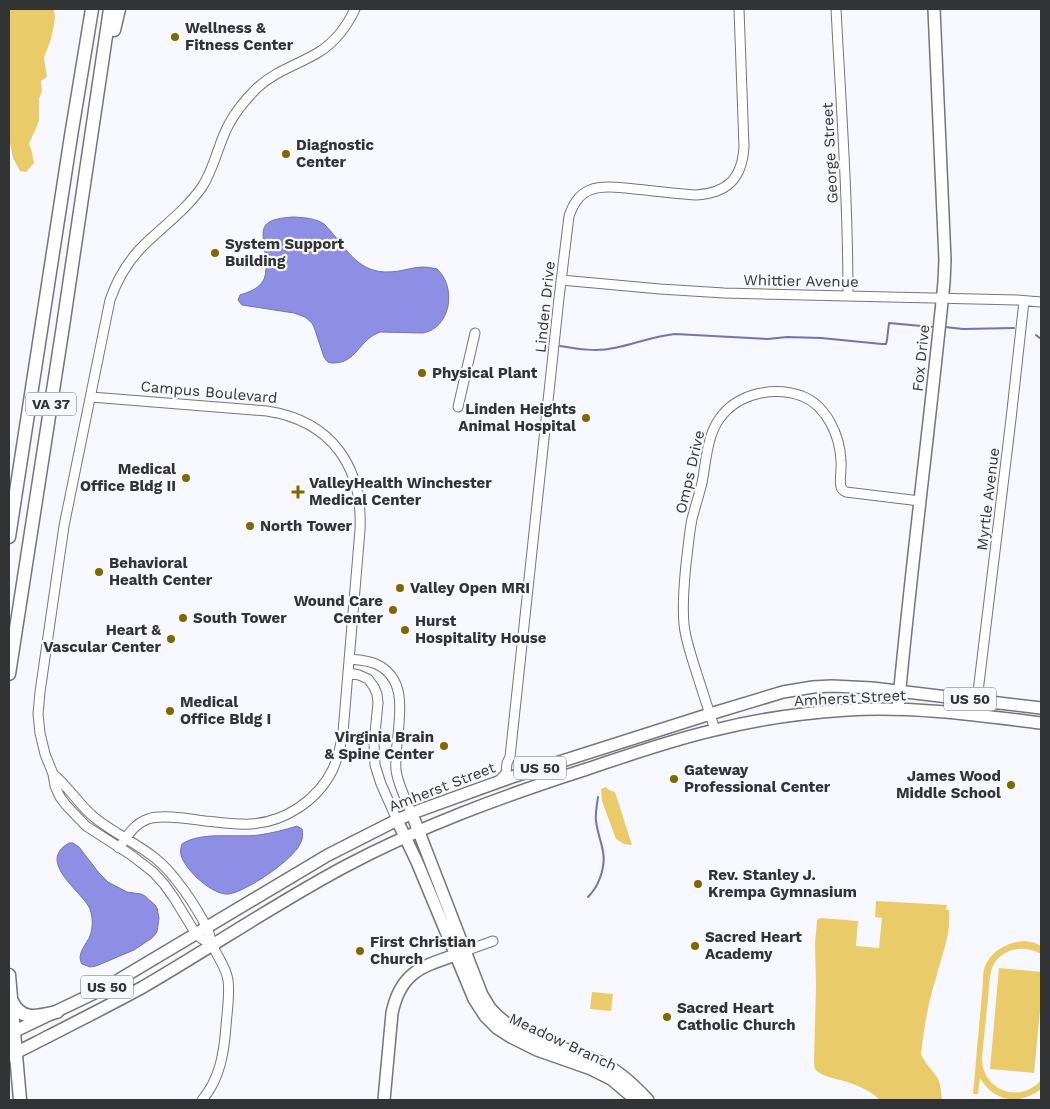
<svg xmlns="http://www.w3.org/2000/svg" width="1050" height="1109" font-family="'Work Sans',sans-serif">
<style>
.green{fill:#e9cb6a}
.water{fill:#8e8ee4;stroke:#7273b0}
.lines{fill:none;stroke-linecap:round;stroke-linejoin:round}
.stream{stroke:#7273b0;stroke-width:2}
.minor-casing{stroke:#75757b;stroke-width:11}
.major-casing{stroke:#75757b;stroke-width:14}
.highway-casing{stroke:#75757b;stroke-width:15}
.minor{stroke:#fff;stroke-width:9}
.major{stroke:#fff;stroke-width:11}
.highway{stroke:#fff;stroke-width:12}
.poi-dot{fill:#806800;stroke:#f7f7fe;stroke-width:2}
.labels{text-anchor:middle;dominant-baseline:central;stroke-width:4.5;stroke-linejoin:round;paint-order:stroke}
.shield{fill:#f7f7fe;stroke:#6d6e71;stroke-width:1}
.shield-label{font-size:14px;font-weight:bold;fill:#323335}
.poi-label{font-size:15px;font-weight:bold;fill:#323335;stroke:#f7f7fe;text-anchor:start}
.street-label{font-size:15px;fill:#323335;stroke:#f7f7fe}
</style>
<rect width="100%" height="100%" fill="#f7f7fe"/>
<path class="green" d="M9,9h45l1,10 -4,20 -7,19 3,19 -6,4 1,10 -3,8v22l-10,23 3,8 2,11 -8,9 -6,-1 -7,-13 -3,-15 -1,-15z
M606,787l3,3 6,2 17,53 -8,-1 -8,-5 -14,-38 -1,-12z
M876,901l71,4 -1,5h3c2,26 -7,44 -13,68 -8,25 -12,50 -15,76 4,10 12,16 17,25 3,6 3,14 4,21h-62c-8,-8 -17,-12 -27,-16 -9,-4 -33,-7 -38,-15 -1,-2 -1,-6 -1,-8l2,-75 -1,-42 2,-23 1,-2 3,-1 37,3 -2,25 23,2 3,-30 -7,-1z
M1025,941l10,2 6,3v8c-17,-10 -41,-6 -49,14 -3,10 -3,21 -4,31 -2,19 -4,39 -6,58 -1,33 38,48 59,23v9c-22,17 -47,13 -61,-11l-2,16h-5l10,-112c0,-5 0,-11 2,-16 7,-16 23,-24 40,-25z
M999,968l42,4v29l-7,72 -44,-4z
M592,992l21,2 -2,17 -21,-2z"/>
<path class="water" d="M294,217c11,1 21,1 30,7 24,24 33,54 75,47 16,-3 22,-6 38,-2 20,18 14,59 -14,64l-43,-1c-5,2 -10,5 -14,9 -10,10 -16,22 -32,22 -6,0 -7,-1 -10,-6l-10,-30 -2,-4 -7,-6 -11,-4 -52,-8 -4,-5 2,-5c9,-3 18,-6 23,-14 3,-5 3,-11 3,-16 -1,-31 -15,-46 28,-48z
M297,826l5,3c1,5 1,10 -2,15 -7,16 -53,47 -71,50 -16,2 -44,-24 -48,-39 -1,-4 0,-8 1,-11 19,-13 54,-6 77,-9 13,-2 26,-5 38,-9z
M69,843h4l6,4 20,26 9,9 19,10 14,2 4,2 10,9 2,3 2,10 -2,14 -5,6 -18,12 -38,16 -6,1 -8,-3c-6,-10 4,-19 8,-28 3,-9 3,-18 0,-27 -9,-19 -54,-47 -21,-66z"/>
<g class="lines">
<path class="stream" d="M945,327l18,2 51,-1
M1036,335l5,4
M560,346c18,3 37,6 54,2 21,-4 40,-12 61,-14l93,5 19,-2 34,1 61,6h4l1,-4 2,-17 43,4
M588,897c6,-6 9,-11 12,-19 9,-25 -1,-34 -4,-57 -1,-8 1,-16 2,-24"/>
<defs>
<path id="minor" d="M836,9c5,95 12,191 12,287
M561,280l99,9 64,4 293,7 24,2
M91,397l176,14c65,10 96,56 93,119l-17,202c-2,13 -5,25 -10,37 -15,31 -48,53 -82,55 -15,1 -31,-2 -46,-3 -15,-2 -43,-7 -57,-2 -14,5 -21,17 -29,29
M458,407l17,-74
M349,659c9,1 18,1 27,5 40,18 17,72 20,106 2,15 10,30 16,44
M348,673l11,2 9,4 6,8 3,7 1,9 -4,40 1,22 6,19 16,36
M977,700l34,-281 13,-118
M715,730c-7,-22 -14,-44 -21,-65 -4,-14 -9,-27 -10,-41 -2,-20 0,-40 2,-60 2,-15 3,-30 6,-45 3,-12 7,-24 10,-36 4,-21 5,-48 18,-65 18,-25 54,-32 82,-22 25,10 38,40 39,65 1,8 -2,19 0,26 1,3 3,4 5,5l74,9
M53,774c16,13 26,31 42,44 19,15 41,25 60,40 19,15 41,48 52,70 3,5 3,12 6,18 5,12 13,21 15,34 2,14 -1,32 -2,46 -2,27 -6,53 -24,74
M498,782l8,-9 1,-10 3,-6 49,-459 10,-82c4,-11 9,-21 21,-26 15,-6 39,-1 55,0 17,2 34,4 51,5 31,-2 46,-16 48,-48l-5,-138
M212,945l-10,-6 -6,-5 -22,-36 -10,-14 -11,-12 -22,-17 -45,-29 -20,-21 -6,-8 -5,-11 -2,-12 -8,-20 -5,-21 -2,-19 2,-22 24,-166 46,-226c7,-20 18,-39 33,-54 20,-20 43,-36 59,-59 13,-20 16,-43 27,-63 7,-13 17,-25 28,-36 18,-17 41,-23 62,-36 16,-10 28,-26 36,-43
M465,951l28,-10"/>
<path id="major" d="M898,709c13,-143 32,-285 46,-427l1,-22 -11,-251
M412,814l70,181c3,4 5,9 8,13 26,31 68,36 103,51 22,8 39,24 55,41
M397,820l20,42 57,137 11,17 12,12 14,9 26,13 54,19 20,10 25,21
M9,1034l96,-46 223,-133 69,-35 21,-9 94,-34 198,-63 73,-22 30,-5 19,-1 40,2 169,20
M9,1056c13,-6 26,-13 40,-20 31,-16 63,-32 94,-49 67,-39 132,-83 201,-120 77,-41 159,-71 243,-98 42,-14 84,-29 128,-39 43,-11 87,-17 132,-20 65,-4 130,5 194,13
M384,1100l8,-87c9,-43 32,-47 69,-60"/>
<path id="highway" d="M114,30l5,-21
M9,537l62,-401 21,-127
M9,674l54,-348 47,-317
M9,975l11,125
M12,1001c9,21 27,15 45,11"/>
</defs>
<use href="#minor" class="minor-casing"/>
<use href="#major" class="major-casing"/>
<use href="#highway" class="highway-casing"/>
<use href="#minor" class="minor"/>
<use href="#major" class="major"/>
<use href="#highway" class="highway"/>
</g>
<g class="poi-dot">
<circle cx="175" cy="37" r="5"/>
<circle cx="286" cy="154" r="5"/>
<circle cx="215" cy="253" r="5"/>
<circle cx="422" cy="373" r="5"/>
<circle cx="586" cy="418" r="5"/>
<circle cx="186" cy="478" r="5"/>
<path d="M295.5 484.5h5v5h5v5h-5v5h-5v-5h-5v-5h5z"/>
<circle cx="250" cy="526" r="5"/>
<circle cx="99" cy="572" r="5"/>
<circle cx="400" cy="588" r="5"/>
<circle cx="393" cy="610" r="5"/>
<circle cx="183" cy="618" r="5"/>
<circle cx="405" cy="630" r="5"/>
<circle cx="171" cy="639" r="5"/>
<circle cx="170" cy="711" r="5"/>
<circle cx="444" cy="746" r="5"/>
<circle cx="674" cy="779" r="5"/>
<circle cx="1011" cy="785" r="5"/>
<circle cx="698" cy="884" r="5"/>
<circle cx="695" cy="946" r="5"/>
<circle cx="360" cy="951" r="5"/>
<circle cx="667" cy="1017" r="5"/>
</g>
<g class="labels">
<g class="shield">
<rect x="26" y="392.5" width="50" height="23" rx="4"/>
<rect x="944" y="687.5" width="52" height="23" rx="4"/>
<rect x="514" y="756.5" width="52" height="23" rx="4"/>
<rect x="81" y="975.5" width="52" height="23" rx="4"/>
</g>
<g class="shield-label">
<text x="51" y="404">VA 37</text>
<text x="970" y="699">US 50</text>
<text x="540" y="768">US 50</text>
<text x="107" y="987">US 50</text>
</g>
<g class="poi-label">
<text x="185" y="28">Wellness &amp;<tspan x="185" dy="17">Fitness Center</tspan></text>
<text x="296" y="145">Diagnostic<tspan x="296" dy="17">Center</tspan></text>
<text x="225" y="244">System Support<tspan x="225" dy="17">Building</tspan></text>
<text x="432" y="373">Physical Plant</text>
<text x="576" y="409" text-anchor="end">Linden Heights<tspan x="576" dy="17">Animal Hospital</tspan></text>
<text x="176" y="469" text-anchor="end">Medical<tspan x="176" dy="17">Office Bldg II</tspan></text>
<text x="309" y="483">ValleyHealth Winchester<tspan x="309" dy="17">Medical Center</tspan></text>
<text x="260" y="526">North Tower</text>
<text x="109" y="563">Behavioral<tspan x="109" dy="17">Health Center</tspan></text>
<text x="410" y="588">Valley Open MRI</text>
<text x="383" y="601" text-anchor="end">Wound Care<tspan x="383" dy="17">Center</tspan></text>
<text x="193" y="618">South Tower</text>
<text x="415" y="621">Hurst<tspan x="415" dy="17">Hospitality House</tspan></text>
<text x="161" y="630" text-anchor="end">Heart &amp;<tspan x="161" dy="17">Vascular Center</tspan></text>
<text x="180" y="702">Medical<tspan x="180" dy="17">Office Bldg I</tspan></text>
<text x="434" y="737" text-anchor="end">Virginia Brain<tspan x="434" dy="17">&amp; Spine Center</tspan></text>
<text x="684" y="770">Gateway<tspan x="684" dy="17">Professional Center</tspan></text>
<text x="1001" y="776" text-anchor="end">James Wood<tspan x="1001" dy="17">Middle School</tspan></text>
<text x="708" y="875">Rev. Stanley J.<tspan x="708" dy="17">Krempa Gymnasium</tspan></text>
<text x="705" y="937">Sacred Heart<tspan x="705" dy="17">Academy</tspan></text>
<text x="370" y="942">First Christian<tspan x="370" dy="17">Church</tspan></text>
<text x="677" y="1008">Sacred Heart<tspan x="677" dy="17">Catholic Church</tspan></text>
</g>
<g class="street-label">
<text transform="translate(830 153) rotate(-93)">George Street</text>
<text transform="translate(801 281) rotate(1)">Whittier Avenue</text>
<text transform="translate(545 307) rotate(-84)">Linden Drive</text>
<text transform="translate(921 358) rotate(-84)">Fox Drive</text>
<text transform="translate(209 392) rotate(5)">Campus Boulevard</text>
<text transform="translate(690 472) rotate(-77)">Omps Drive</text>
<text transform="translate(988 499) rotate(-83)">Myrtle Avenue</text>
<text transform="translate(850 698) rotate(-3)">Amherst Street</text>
<text transform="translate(442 787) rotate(-21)">Amherst Street</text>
<text transform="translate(563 1042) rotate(25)">Meadow Branch</text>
</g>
</g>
<rect width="1050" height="1109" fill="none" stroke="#323335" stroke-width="20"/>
</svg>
